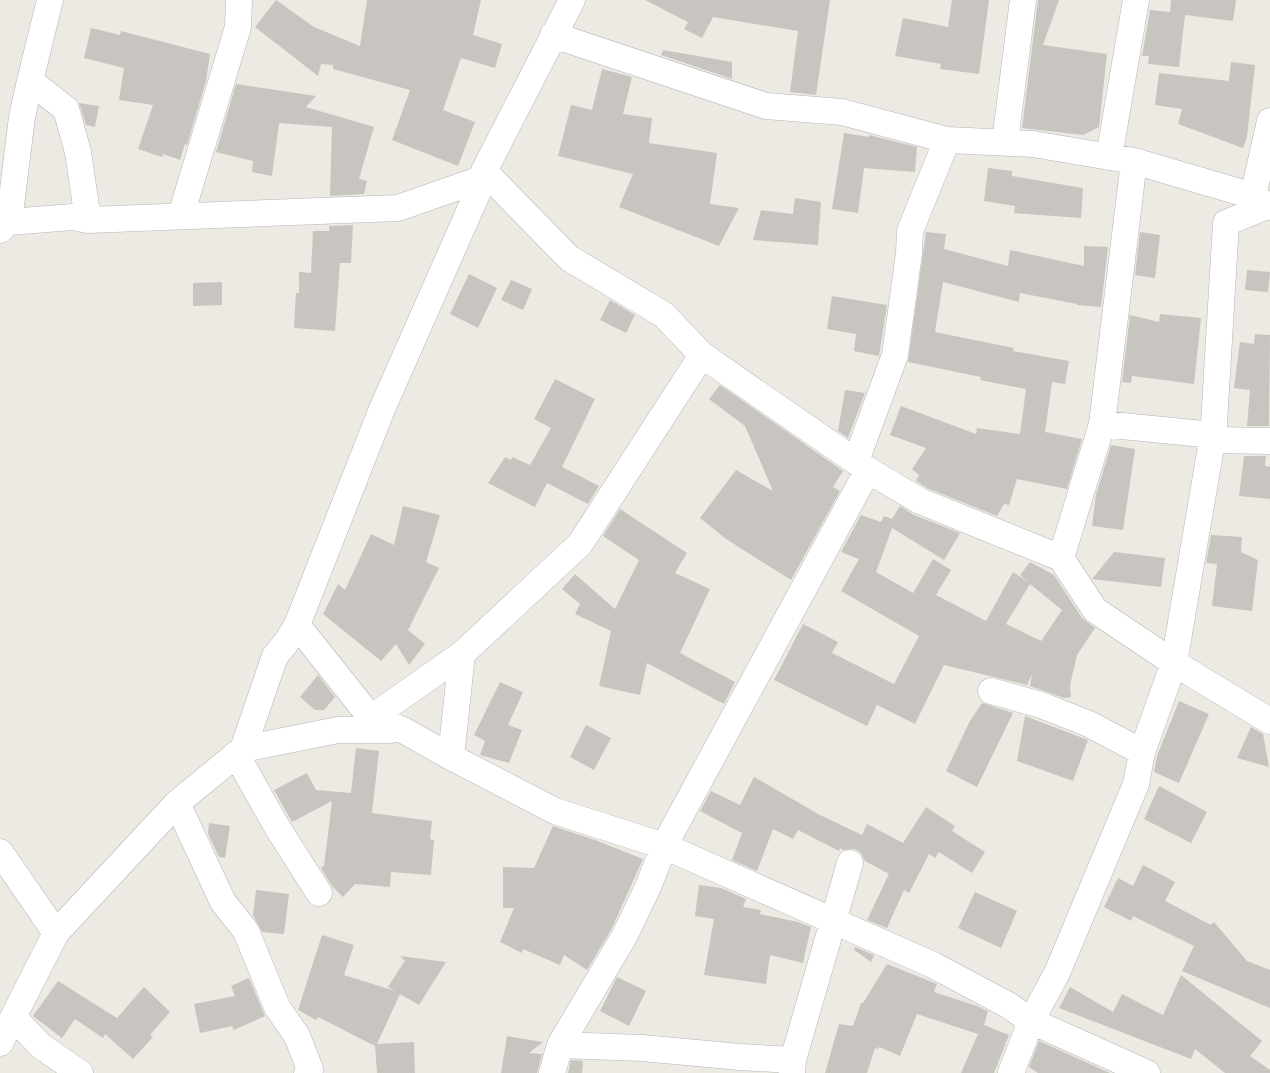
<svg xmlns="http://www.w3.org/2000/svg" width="1270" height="1073" font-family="Barlow,sans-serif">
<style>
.building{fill:#c8c5c0;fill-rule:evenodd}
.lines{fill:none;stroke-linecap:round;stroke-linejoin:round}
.street-casing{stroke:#b3b5b9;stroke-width:27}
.street{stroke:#fff;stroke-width:26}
</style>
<rect width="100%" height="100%" fill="#eceae2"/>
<path class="building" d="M276,0l38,27 46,19 7,-46h114l-8,35 29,9 -7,24 -34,-10 -18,52 32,12 -17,44 -66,-26 18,-50 -77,-21v-4l-12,-1 -3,12 -63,-49z
M645,0h185l-14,95 -26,-3 8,-61 -85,-14 -11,21 -18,-9 4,-7z
M952,0h37l-10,74 -39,-5 1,-5 -46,-8 8,-38 45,9z
M1038,0h21l-16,45 64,9 -8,73 -16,8 -61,-7z
M1171,0h65l-3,21 -48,-6 -6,52 -31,-3 1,-8h-7l8,-46 20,2z
M91,28l29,7 1,-4 89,23 -4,27 -19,64 -2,-1 -5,16 -17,-6 -1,3 -24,-8 15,-44 -34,-5 5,-32 -40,-10z
M663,50l69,12v17l-71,-24z
M1231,62l24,3 -8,72 -4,11 -65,-24 4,-15 -27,-4 4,-32 70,8z
M602,69l30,8 -9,37 29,4 -3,25 68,10 -7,51 29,4 -20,38 -100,-39 14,-33 -75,-18 13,-51 21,5z
M236,84l80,12 -10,11 68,20 -15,52 8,2 -3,13 -34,2 2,-69 -53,-4 -7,53 -20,-4 1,-11 -37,-9z
M79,103l20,3 -4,21 -9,-2z
M844,133l25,4v-2l48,12 -2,25 -51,-4 -6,45 -26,-4z
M988,168l24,3v5l71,12 -2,30 -67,-5 1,-7 -31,-5z
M795,198l26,4 -3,43 -65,-5 8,-30 32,4z
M353,225l-2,38h-11l-5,68 -41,-3 2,-35h3v-21l12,1 2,-42h16v-5z
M926,232l20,2 -2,15 64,17 2,-16 74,16v-20l24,1 -7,60 -24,-2v-1l-57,-11 -1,9 -76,-20 -8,50 79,16 -1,3 56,10 -4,23 -13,-2 -7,50 37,7 -15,50 -50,-10 -8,26 -5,-1 -7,12 -70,-28 -11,-7 3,-6 -7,-6 14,-21 -36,-13 11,-29 75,28 1,-6 43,6 6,-45 -46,-9 1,-3 -73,-15z
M1140,232l20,3 -5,43 -20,-3z
M1247,270l23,2 -2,20 -23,-2z
M469,274l28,14 -19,40 -28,-14z
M511,280l21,9 -9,21 -22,-10z
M222,282v23l-29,1v-23z
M832,296l55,9 -8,51 -25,-5 2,-17 -29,-5z
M610,300l25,15 -9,18 -26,-13z
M1160,314l41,4 -7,66 -62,-8 -1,7 -9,-1 8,-67 29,7z
M1255,334l15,1 -1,91h-22l3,-36 -16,-2 6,-46 14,2z
M555,379l40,20 -33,68 37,19 -11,18 -41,-21 -12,24 -47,-24 17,-26 6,3 1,-3 18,8 21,-37 -17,-9z
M720,385l123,86 -10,16 7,4 -49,89 -65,-41 -26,-21 36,-48 37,21 -28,-65 -36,-27z
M845,390l20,3 -17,45 -10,-7z
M1111,445l24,4 -12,81 -31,-4 4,-31z
M1244,456h22l-1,10 5,1v32l-31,-3z
M403,506l37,9 -14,47 13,6 -31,62 17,14 -16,21 -13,-21 -15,17 -58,-47 15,-30 7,6 26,-56 23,11z
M900,506l14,9 46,18 -16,27 -52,-32 -16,44 37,21 20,-34 18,11 -15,25 50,26 27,-49 15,10 -8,-7 10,-13 24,13 28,43 13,10 -18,27 -7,30 1,12 -7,1 -34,-12 2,-12 -5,11 -83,-20 -29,59 -38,-19 -10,21 -93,-46 29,-56 35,18 -6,11 62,31 25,-48 -78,-45 18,-32 -18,-7 20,-37 20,7 3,-6 8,3zM1030,584l32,26 -21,31 -35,-17z
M620,509l67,44 -12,20 35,16 -30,64 55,29 -11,22 -77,-41 -7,32 -41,-9 12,-55 -36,-17 5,-10 -18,-15 13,-15 40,35 24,-49 -36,-24z
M1211,535l31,2 -1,15 17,8 -6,51 -40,-5 5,-42 -11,-1z
M1114,552l51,6 -4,29 -69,-8z
M318,675l17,22 -11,13h-9l-15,-13z
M500,682l23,10 -15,33 14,5 -13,33 -29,-8 5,-14 -11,-6z
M1179,701l30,13 -30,69 -25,-11 3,-16z
M982,703l31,10 -36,74 -31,-16 24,-50z
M1025,716l63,24 -15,41 -56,-20z
M586,725l25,13 -17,32 -24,-13z
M1251,727l12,7 6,33 -32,-9z
M356,748l23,3 -7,62 60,8 -2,18 4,1 -3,35 -40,-3 -1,15 -35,-3 -12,13 -11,-11 -11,-18 3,-2 8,-65 -40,21 -18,-32 33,-17 9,17 35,3z
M754,777l66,38 42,20 5,-11 36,19 23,-36 29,19 -3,5 33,21 -13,21 -33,-21 -4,6 -6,-4 -20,39 -5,-3 -17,38 -20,-8 22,-46 -24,-13 -4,-8 -6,-4 -12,1 -3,-2 -1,3 -41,-21 -5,9 -20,-10 -16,42 -25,-11 10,-27 -42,-22 11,-20 29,14z
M1159,786l48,26 -16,31 -47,-24z
M209,823l21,3 -5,32 -6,-1 -11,-23z
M553,826l42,14 48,19 -31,69 -25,42 -23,-15 -4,10 -37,-16 -1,4 -22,-11 14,-34h-11v-41l31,1z
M1143,865l32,17 -10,19 46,24 3,-3 33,39 23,9v38l-88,-37 12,-25 -61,-30 -2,5 -27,-14 14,-29 15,8z
M699,885l22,3 25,11 -3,8 18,3 -1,4 38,8 13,5 -8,36 -33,-8 -4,29 -62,-9 10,-56 -19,-3z
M256,890l33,4 -5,40 -22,-2 -9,-17z
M975,892l42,19 -16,37 -43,-20z
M322,935l32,10 -10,30 51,16 -7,-4 16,-25h2l-6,-6 46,6 -27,43 -19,-11 -23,50 37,-2 1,31h-38l-2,-27 -57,-29 -2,3 -18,-10z
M855,947l19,8 -3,7 -17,-12z
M887,964l50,20 -3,8 43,14 11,5 -4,14 25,10 -15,38h-33l17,-39 -61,-20 -17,42 -21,-9 -1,2 -3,-1 -8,25h-42l14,-49 14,2 8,-23h2z
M1181,975l81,66 -12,15 20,14v3h-45l-30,-24 -4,10 -132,-51 11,-21 43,25 9,-18 41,21z
M617,977l29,14 -17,35 -29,-15z
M249,978l16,38 -31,14 -2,-4 -32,7 -6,-29 41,-8 -4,-10z
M58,981l59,37 27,-31 26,25 -20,23 3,2 -20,22 -28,-25 -2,4 -28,-19 -13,19 -29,-22z
M507,1036l36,6 -14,11 13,1 -5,19h-36z
M1039,1041l71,32h-72l-9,-6z
M571,1060l12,1 -1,12h-14z"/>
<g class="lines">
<defs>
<path id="street" d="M50,0l-20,81 36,28 12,43 10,68
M553,35l213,71 76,6 105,28 86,4 101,17 119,35 17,11
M1005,142l18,-142
M1109,157l27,-157
M484,171l85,87 95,57 38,40 166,115 52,31 141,57 34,52 79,53 96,58
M1253,196l17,-75
M181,215l57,-188 1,-27
M9,222l13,-105 8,-36
M0,230l9,-8 64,-5 15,3 310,-12 86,-30
M1102,424l111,11
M1213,440l13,-217 41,-17
M1213,440l57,1
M856,461l39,-106 14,-102 1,-22 37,-91
M1061,558l41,-134 32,-263
M297,625l74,93 32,12 48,27 104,54 109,35 269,119 75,40 23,16 116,52
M991,691l50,14 48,19 53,28
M371,718l91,-64 118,-110 122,-189
M243,749l95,-19h53
M236,754l41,73 42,66
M451,757l11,-103
M177,803l46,99 23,29 31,76 20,29 13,33 -3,4
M0,852l56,81
M14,1018l27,28 39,27
M0,1043l56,-110 121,-130 66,-54 32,-93 11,-13 11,-18 85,-216 102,-231v-7l88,-171
M560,1045l82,3 98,9 53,3
M552,1073l8,-28 65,-110 23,-48 16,-41 204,-376
M792,1073l1,-13 57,-197
M1011,1073l20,-52 26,-48 79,-189 6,-32 32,-89 39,-228"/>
</defs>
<use href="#street" class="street-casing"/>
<use href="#street" class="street"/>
</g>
</svg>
